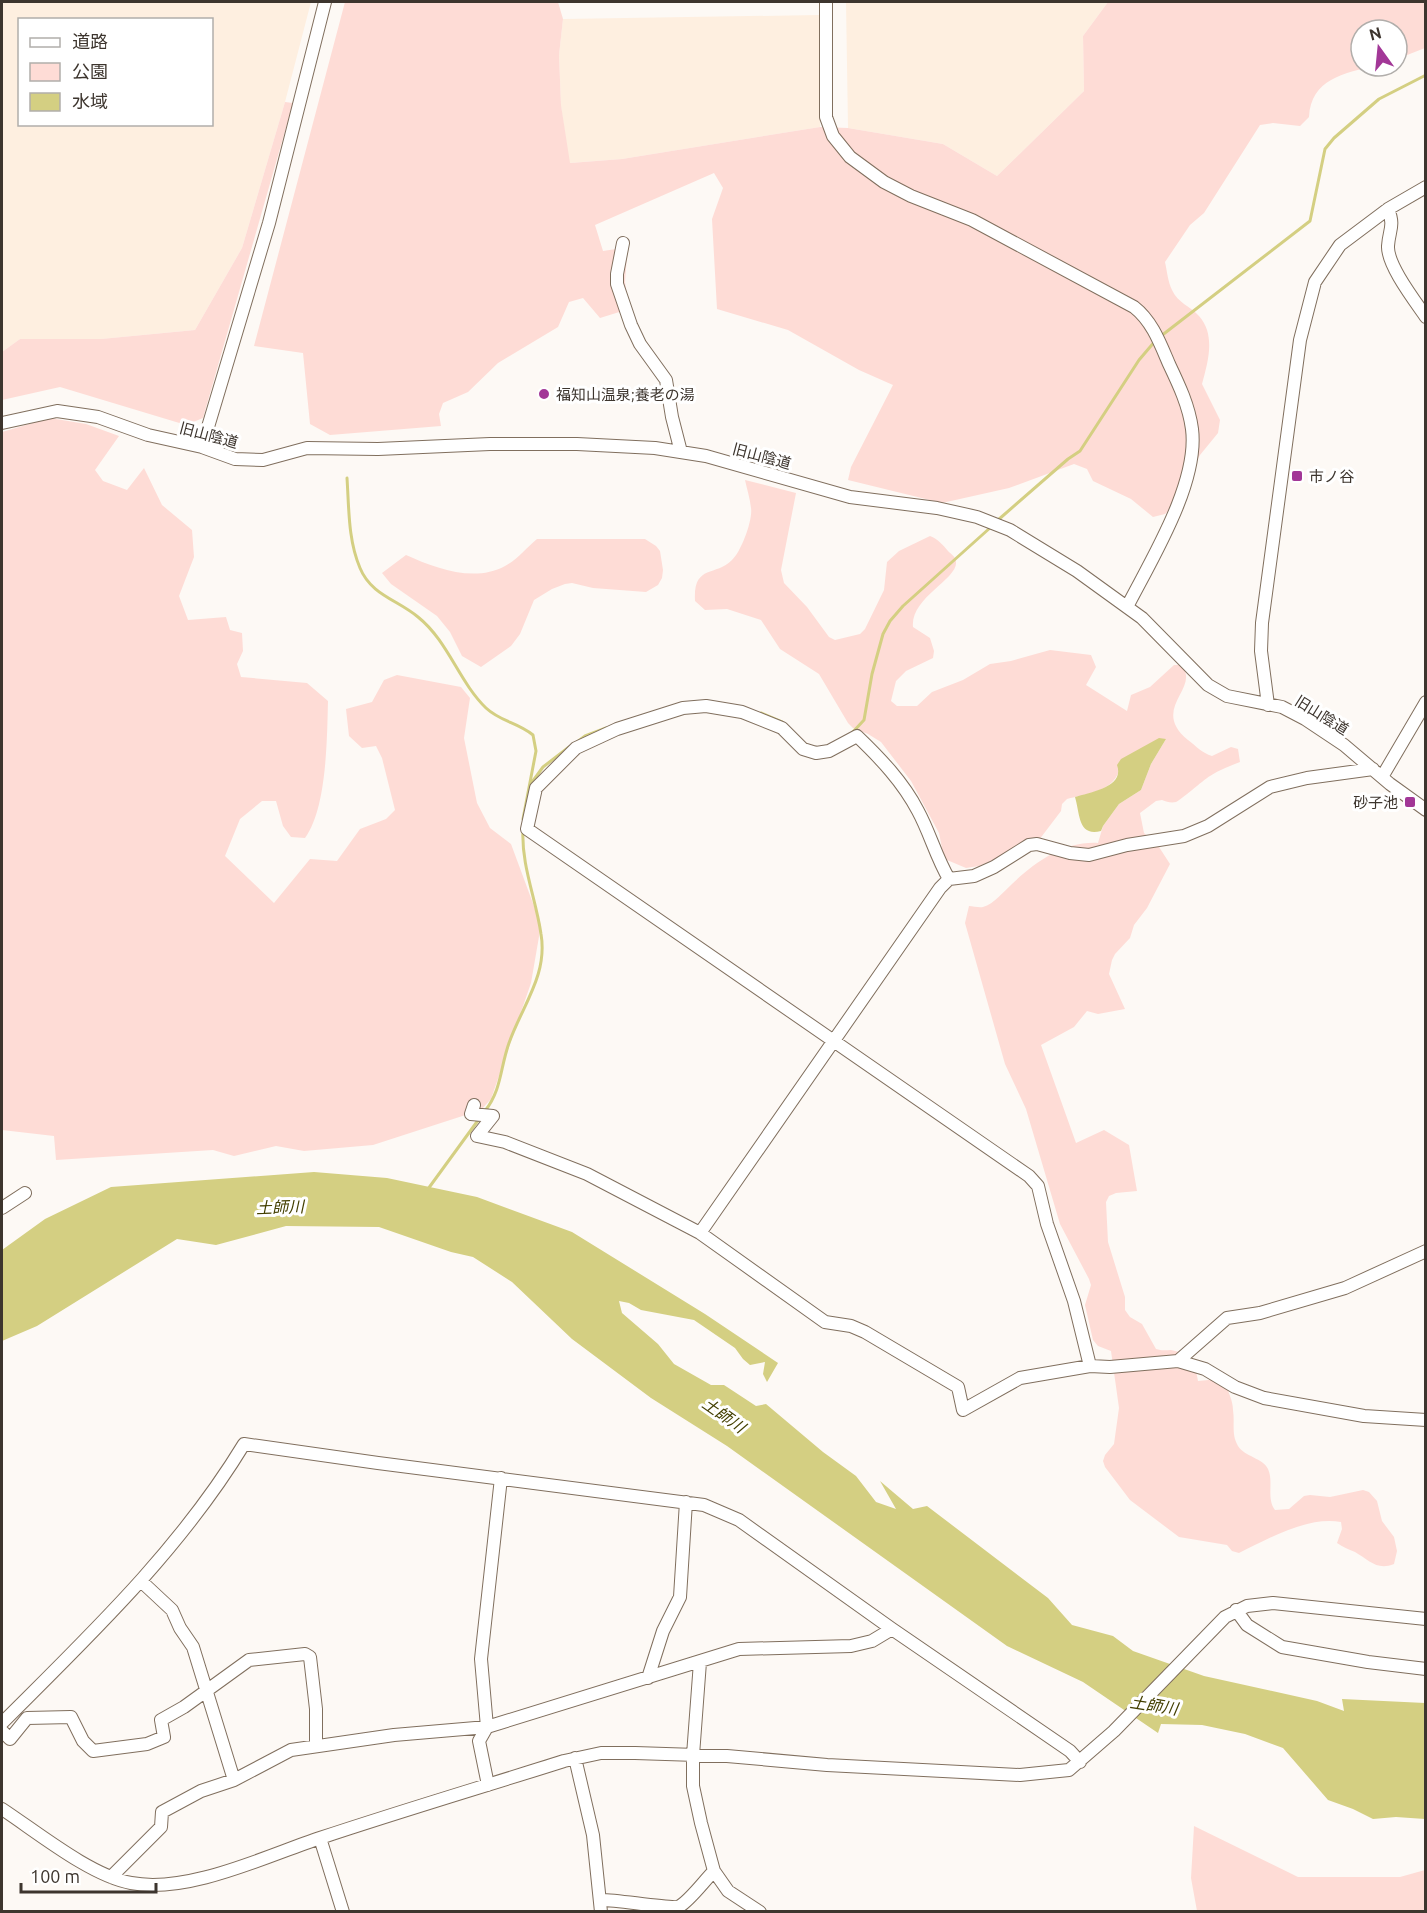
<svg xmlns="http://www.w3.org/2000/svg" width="1427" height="1913" font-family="Ubuntu,'Noto Sans JP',sans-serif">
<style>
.built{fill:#feefe0;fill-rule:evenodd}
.green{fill:#fedcd6}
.water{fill:#d4cf82}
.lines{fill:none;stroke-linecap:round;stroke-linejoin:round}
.stream{stroke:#d4cf82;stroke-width:3}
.minor-casing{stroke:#806f5e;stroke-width:14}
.minor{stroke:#fff;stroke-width:12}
.poi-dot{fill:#a23797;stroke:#fff;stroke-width:2}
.labels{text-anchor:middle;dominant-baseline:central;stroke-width:6;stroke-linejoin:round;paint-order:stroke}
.poi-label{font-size:15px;fill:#3d352e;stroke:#fff;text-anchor:start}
.street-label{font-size:15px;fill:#3d352e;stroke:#fff}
.water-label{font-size:16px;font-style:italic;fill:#433f00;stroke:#fff}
</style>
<rect width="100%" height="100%" fill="#fdf9f5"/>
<path class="built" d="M2,2h309l-26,100 -43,146 -47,82 -94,9h-81l-18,13zM20,20h192v104h-192z
M846,2h262l-25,34 1,55 -87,85 -54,-32 -95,-16z
M819,15l1,112 -198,32 -53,4 -8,-57 -2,-51 4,-36z"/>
<path class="green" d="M345,2h213l5,17 -4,36 2,50 9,58 52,-4 198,-32 28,1 95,16 54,32 87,-85 -1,-55 25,-34h317v46l-28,11v-29h-36v36h14c-31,7 -64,13 -66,51l-9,9 -27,-3 -13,2 -56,88 -14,12 -25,37c2,9 3,20 7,28 6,13 18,16 27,26 17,19 9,46 3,68l18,36 -2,13 -18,22 -25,49 -10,10 -12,3 -22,-18 -38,-18 -6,-12 -13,-5 -65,24 -67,15 -94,-23 3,-13 42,-82 -34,-15 -71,-40 -71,-21 -5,-90 11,-31 -9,-15 -119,52 8,26 13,-2 11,6 -2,27 4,27 -29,9 -17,-20 -14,4 -11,25 -60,36 -30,29 -25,11 -4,11 2,12 -111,9 -20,-11 -7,-71 -49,-7z
M285,102l8,1 -90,315 -17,7 -126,-38 -58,13v-48l18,-13h81l94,-9 47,-82z
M50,418l36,6 33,12 -24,34 8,11 24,9 17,-22 18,37 30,25 2,27 -15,39 9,24 38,-3 4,13 12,3 1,18 -6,13 4,13 66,6 21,18c-1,37 -1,107 -23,137l-14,-1 -8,-11 -7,-25h-14l-22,18 -15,37 49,47 36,-44 27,2 23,-32 26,-10 9,-9 -13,-52 -6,-12 -14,2 -13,-12 -3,-27 26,-7 12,-22 13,-5 64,12 9,11 -6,40 13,65 13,25 21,16 30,81 -10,58 -40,116 -10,11 -108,35 -69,6 -28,-5 -42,10 -21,-6 -157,10 -2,-24 -52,-6v-698z
M745,480l51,13 -15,77 3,13 23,24 22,30 6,3 25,-6 5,-5 19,-39 3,-28 12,-11 31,-15c8,3 13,9 18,15 3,3 8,6 8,11 2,17 -46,36 -43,65l17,11 4,13 -1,7 -27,13 -10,10 -5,20 6,5h20l15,-14 31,-12 27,-16 21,-3 39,-11 41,5 5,12 -10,18 41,26 4,-16 19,-8 24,-22h7c21,23 -32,43 7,75 8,6 14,13 24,16l19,-9 7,2 2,13c-10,4 -21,8 -30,14 -8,5 -29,24 -34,26 -5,1 -9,0 -14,-2l-6,1 -16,12 4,20 15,14 11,17 -23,44 -13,17 -4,13 -15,16 -3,6 -3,14 16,35 -27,5 -11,-3 -13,16 -33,18 35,98 28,-13 25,15 8,46 -21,2 -7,3 -3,6 2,40 17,55v13l5,7 12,7 14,25c6,2 10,1 15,1 18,3 25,15 27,31l21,-2 6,4c3,8 8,18 8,27 2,13 -2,24 5,36 7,11 25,12 30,23 6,13 -2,29 7,41l14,-1 15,-13 6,-1 20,2 33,-7 6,2 8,9 5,20 12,16 3,14 -3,13c-17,7 -25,-4 -39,-12 -7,-3 -12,-5 -18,-9l5,-14 -1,-7c-34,-6 -73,17 -102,31l-7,-2 -5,-6 -48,-8 -49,-37 -25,-33 -2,-6 2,-6 9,-11 5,-36 -8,-57 -13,-5 -5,-6 -8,-35 6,-20 -2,-6 -29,-55 -34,-115 -21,-45 -40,-141 4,-17c4,0 10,2 14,1 11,-3 21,-16 29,-23 23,-22 53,-43 86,-41l5,-17 16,-22 22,-14 10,-26 15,-25 -47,32c-7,21 -33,23 -52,28l-5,5 -1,7 -22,29 -60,26 -13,2 -19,-8 -4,-7 -4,-20 -28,-52 -30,-39 -13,-8 -15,-6 -5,-5 -29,-49 -39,-25 -19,-29 -34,-11 -22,1 -10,-9c-2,-37 20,-24 37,-41 9,-8 21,-40 19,-52 -1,-9 -4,-19 -6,-28z
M537,539h108l11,7 4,5 3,19 -1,8 -4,7 -12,7 -53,-4 -21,-5 -7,1 -13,5 -18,11 -14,34 -9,12 -30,21 -19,-11 -12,-24 -13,-16 -46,-32 -9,-11 24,-18c29,13 68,28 99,11 12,-6 22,-19 32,-27z
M1194,1826l104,51h102l25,-7v41h-228l-6,-33z"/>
<path class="water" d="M1159,738l7,1 -15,25 -10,26 -22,14 -16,22 -2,5c-23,6 -21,-17 -26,-34 16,-5 50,-10 42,-32l4,-6z
M314,1172l73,6 90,19 95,35 133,82 73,49 -11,19 -4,-8 2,-12 -15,3 -7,-6 -8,-11 -41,-28 -53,-10 -12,-7 -10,-2 3,12 36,31 16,20 37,21h13l32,21 10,-2 57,48 33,24 20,26 20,7 -16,-28 33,28 14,-3 121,92 24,27 41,11 20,15 71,25 113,25 27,10 -2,-12 83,4v116l-29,-2 -23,2 -20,-10 -25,-9 -45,-52 -38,-14 -43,-9 -41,-1 -3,9 -75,-51 -76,-36 -280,-200 -76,-48 -79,-59 -60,-57 -39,-25 -22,-5 -72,-25 -93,-1 -70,19 -39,-6 -140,87 -35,15v-91l43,-31 66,-32z"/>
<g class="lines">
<path class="stream" d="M1161,336l149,-115 15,-72 9,-11 45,-39 47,-24
M347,478c2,30 1,62 13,90 11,27 38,32 58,49 30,24 41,65 68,91 15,14 31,14 47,27l3,16 -13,68
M998,520l70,-61 12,-8 59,-91 17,-20
M761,713l21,9
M851,734l13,-14 8,-46 11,-40 7,-13 13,-15 88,-79
M577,742l8,-6 21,-8
M530,785l13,-18 26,-20
M485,1111c17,-22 15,-43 24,-68 13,-37 39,-68 32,-109 -5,-35 -20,-69 -18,-105
M428,1189l51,-70"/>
<defs>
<path id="minor" d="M826,2v115l7,19 17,21 34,25 27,14 61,24 162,87c18,14 26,36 35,57 10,21 20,42 23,65 7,54 -41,131 -65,178
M1388,209c7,17 1,21 0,37 -1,19 27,55 38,71
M623,243l-6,31v10l14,41 9,19 26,36 6,37 9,35
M2,423l55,-12 41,6 50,18 54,12 33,12 28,1 44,-12 71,1 112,-5h87l78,4 51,8 144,41 87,11 40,9 33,13 67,41 65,47 66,67 19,11 55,11 23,12 39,26 46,39 36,26
M202,447l67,-224 56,-221
M1268,705l-7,-54 1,-28 38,-283 15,-58 25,-37 48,-36 38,-22
M1382,777l44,-75
M949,879c-13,-22 -19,-46 -31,-68 -15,-29 -38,-53 -61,-75l-28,15 -13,2 -13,-4 -21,-21 -40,-16 -36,-6 -23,2 -66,21 -41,19 -40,40 -9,41 502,347 9,10 9,38 27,77 16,65
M474,1105l-3,9 22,2 -16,20 28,6 82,32 113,59 125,89 26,4 14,6 93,55 5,23 57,-32 70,-12 20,1 68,-6 27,8 30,18 29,11 100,18 62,4
M2,1208l23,-15
M700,1233l240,-345 9,-9 25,-3 20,-9 35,-22 8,-1 33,9 19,2 38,-10 57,-9 24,-10 62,-39 37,-9 66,-9
M1178,1361l49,-43 33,-5 85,-25 81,-37
M142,1582l30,28 8,18 13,19 41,133
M1236,1610l11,15 35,22 86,15 58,7
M700,1662l-7,93v31l8,37 13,48 14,20 32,21
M648,1678l15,-47 17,-34 6,-95
M2,1723c87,-87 177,-172 242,-279l134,19 326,42 35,15 153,109 178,122 10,11
M2,1731l8,8 17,-21 44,-1 12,24 10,10 54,-7 17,-7 -3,-17 23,-13 65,-47 56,-6 5,3 6,52v36
M575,1758l18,77 8,77
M488,1785l-9,-44 8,-14 -6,-68 20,-181
M2,1809c35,23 89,67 129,74 57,11 135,-27 189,-45 81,-27 162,-51 244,-77l37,-8h34l92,3 100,9 193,10 49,-5 45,-39 111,-114 22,-11 26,-3 153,16
M320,1838l23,74
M111,1877l50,-50 1,-15 39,-21 33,-11 57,-30 103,-15 93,-8 252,-78 112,-3 21,-5 20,-12
M600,1900c15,-1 73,10 80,6 11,-7 24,-25 34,-35"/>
</defs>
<use href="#minor" class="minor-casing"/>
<use href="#minor" class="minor"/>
</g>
<g class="poi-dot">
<circle cx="544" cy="394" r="6"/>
<rect x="1291" y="470" width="12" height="12" rx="3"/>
<rect x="1404" y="796" width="12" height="12" rx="3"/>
</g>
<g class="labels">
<g class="poi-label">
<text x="556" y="394">福知山温泉;養老の湯</text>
<text x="1309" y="476">市ノ谷</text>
<text x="1398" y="802" text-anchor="end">砂子池</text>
</g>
<g class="street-label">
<text transform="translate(209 435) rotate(15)">旧山陰道</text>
<text transform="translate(762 456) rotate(15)">旧山陰道</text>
<text transform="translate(1322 715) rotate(32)">旧山陰道</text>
</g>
<g class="water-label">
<text transform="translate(280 1207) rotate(-2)">土師川</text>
<text transform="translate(724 1415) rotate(35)">土師川</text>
<text transform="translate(1154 1705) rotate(9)">土師川</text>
</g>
</g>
<rect width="1427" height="1913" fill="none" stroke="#3d352e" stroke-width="6"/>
<rect x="18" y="18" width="195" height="108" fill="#ffffff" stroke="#b1aeab" stroke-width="1.5"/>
<rect x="30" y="38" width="30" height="9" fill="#ffffff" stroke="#b1aeab" stroke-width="1.5"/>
<text x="72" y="48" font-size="18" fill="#3d352e">道路</text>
<rect x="30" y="63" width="30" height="18" fill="#fedcd6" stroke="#b1aeab" stroke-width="1.5"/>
<text x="72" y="78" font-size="18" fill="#3d352e">公園</text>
<rect x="30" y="93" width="30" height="18" fill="#d4cf82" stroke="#b1aeab" stroke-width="1.5"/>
<text x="72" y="108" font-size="18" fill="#3d352e">水域</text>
<g transform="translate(1379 48) rotate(345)"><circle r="28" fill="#ffffff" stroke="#b1aeab" stroke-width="1.5"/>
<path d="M0-4.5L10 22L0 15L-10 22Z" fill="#a23797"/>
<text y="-9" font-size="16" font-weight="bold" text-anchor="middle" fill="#3d352e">N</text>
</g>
<path d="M21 1883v9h135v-9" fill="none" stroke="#3d352e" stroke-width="3"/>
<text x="30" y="1883" font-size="18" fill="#3d352e" stroke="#ffffff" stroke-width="4.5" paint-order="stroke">100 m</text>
</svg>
